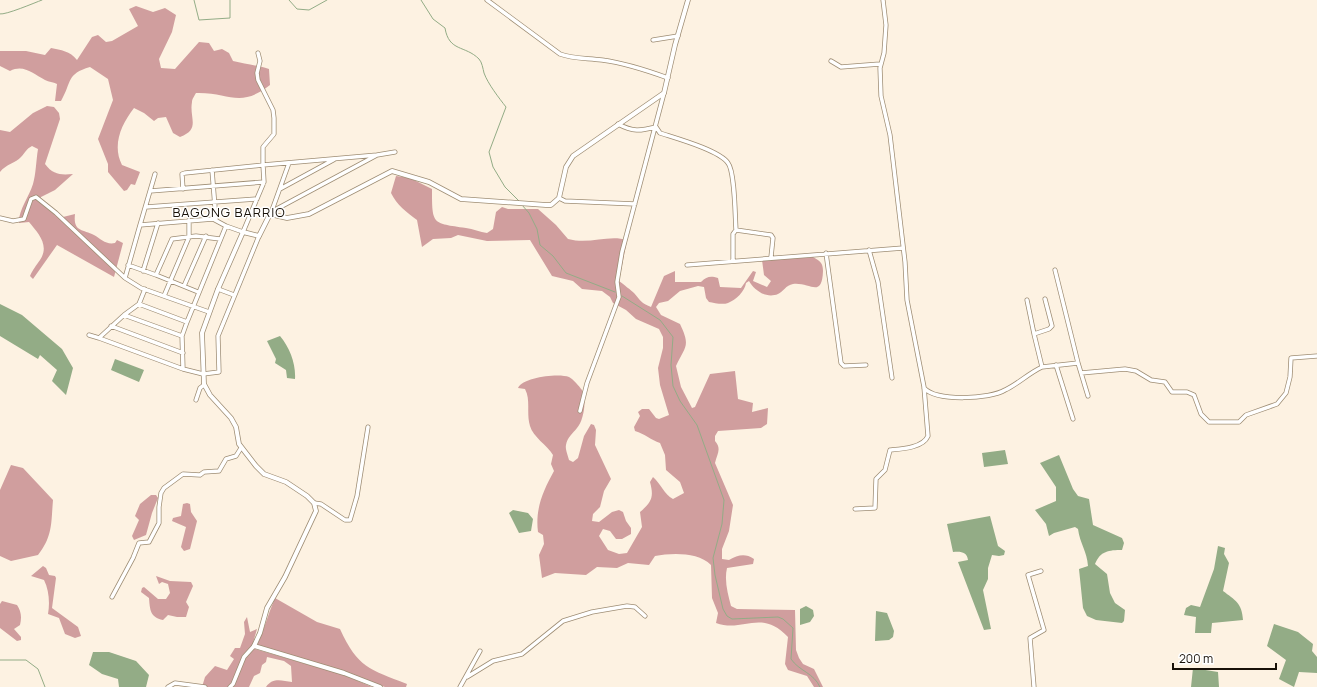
<svg xmlns="http://www.w3.org/2000/svg" width="1317" height="687" font-family="Manrope,sans-serif">
<style>
.forest{fill:#d09e9e}
.water{fill:#93ac86}
.lines{fill:none;stroke-linecap:round;stroke-linejoin:round}
.stream{stroke:#93ac86;stroke-width:1}
.minor-casing{stroke:#9e8d74;stroke-width:5}
.tertiary-casing{stroke:#9e8d74;stroke-width:5.5}
.minor{stroke:#fff;stroke-width:3.5}
.tertiary{stroke:#fff;stroke-width:4}
.labels{text-anchor:middle;dominant-baseline:central;stroke-width:3;stroke-linejoin:round;paint-order:stroke}
.quarter-label{font-size:13px;letter-spacing:1px;fill:#181108;stroke:#fff}
</style>
<rect width="100%" height="100%" fill="#fdf2e2"/>
<path class="forest" d="M136,6l17,6 12,-4 11,7 -4,17 -13,27 2,9 14,1 24,-27 10,1 5,8 8,-2 7,4 4,8c12,3 23,4 36,8l1,16c-31,24 -40,7 -74,8 -1,2 -4,6 -4,9 -3,16 9,27 -12,35l-7,-4 -7,-16 -8,1 -4,3 -10,-8 -10,-5c-13,17 -22,37 -12,57l18,7 -5,13 -4,-1 -4,6 -3,1 -16,-19v-8l-10,-25 15,-39 -5,-21 -18,-12c-24,7 -18,15 -29,34h-6l2,-17c-4,-2 -8,-2 -12,-4 -12,-6 -21,-16 -35,-9l-10,-5v-15h26l19,4 6,-7c10,2 19,3 26,12l15,-23 6,-2 8,7 6,-1 26,-15 -9,-17z
M47,106l7,1 5,6 1,6 -15,45c8,11 16,11 28,10l-18,16 -14,7 -2,4 20,17 16,-4c-2,18 7,15 19,21 7,4 12,10 21,8l2,-3 6,3 -9,34 -57,-32 -24,34 -3,-3c3,-7 6,-10 10,-16 10,-15 -2,-27 -11,-38l-10,1c-1,-12 10,-26 14,-39 3,-10 3,-23 5,-35l-6,-3c-6,3 -6,6 -11,11 -5,6 -15,7 -21,15v-42l10,2 23,-19z
M396,176l14,2 22,11c0,36 0,34 34,39 7,1 14,4 21,5l6,-4 3,-17 6,-5 6,2h30l18,16 12,14c22,6 40,-5 59,1l-8,41c4,3 13,10 15,12 7,8 7,10 17,14l13,-31 11,-5v11h26c6,-6 10,-6 17,-4l2,9 21,1 12,-17 3,1 -3,9 14,6 4,-6 -7,-6 -2,-15 51,-3c7,4 10,6 10,14 -1,28 -13,11 -30,13 -7,1 -10,8 -15,10 -12,5 -24,-4 -29,-13l-3,2c-1,8 -10,17 -18,20 -5,2 -14,0 -19,-1l-3,-4 -2,-11 -6,-1 -18,5 -12,10 -9,2 -3,4 5,8 19,9c11,23 5,22 -4,42l5,21 11,21 3,-1 15,-33 25,-3 3,28 15,4 -1,9 16,-4 -1,16 -6,4 -43,3 -3,5v5c7,8 2,13 0,22l18,42 -4,26 -7,18v10l7,1c9,-5 16,-7 25,-1l-1,5 -26,4c-3,13 1,26 4,38l6,3 58,1 1,40 3,8 4,6 11,5 9,18h-9l-7,-11 -19,-6 -3,-6 3,-27c-28,-29 -44,-4 -72,-14l2,-10 -6,-15 -1,-33c-13,-13 -39,-12 -56,-9l-6,9 -21,-2 -11,5 -20,-1 -11,8 -31,-2 -13,5 -3,-23 5,-11 -1,-9 -5,-3c-3,-23 5,-41 16,-61l-3,-7 2,-9c-6,-10 -20,-18 -23,-29 -4,-13 1,-26 -5,-37l-7,-1c5,-11 41,-15 51,-11 4,2 10,9 13,13 5,9 2,30 -5,38 -4,5 -10,10 -11,17 -1,4 2,11 3,15l4,2 5,-4 6,-22 7,-12 3,1 2,5 -1,15 16,34 -7,12 -4,16 -7,7 -1,7 7,1 13,-10 7,-2 4,2 3,9 5,7v6l-9,5h-6l-6,-8 -7,-2 -4,7 9,14 11,4 8,-1 15,-26 -2,-15c12,-10 14,-15 10,-30l3,-5c8,7 11,17 20,22l11,-6 -4,-11 -14,-12 -1,-15 -5,-12c-9,-3 -15,-9 -25,-12l-1,-4 6,-11 -2,-4 4,-3h7l7,9 3,1 10,-4 -9,-30 -2,-17 5,-20v-11l-4,-8 -23,-10 -10,-9 -13,-7 -3,-6 -8,-6 -20,-2 -9,-8 -21,-5 -22,-36 -43,1 -29,-6 -7,3 -18,1 -11,8 -5,-27c-11,-8 -20,-15 -26,-27z
M11,465l12,3 30,32c-2,23 0,36 -15,55l-27,6 -11,-5v-66z
M151,495h5l2,3 -6,15 -6,22 -12,5 -2,-4 7,-16 -4,-4 5,-12z
M187,503l3,1 1,8 6,9 -7,28 -6,2 -3,-4 5,-20 -14,-6 1,-3 8,-2 2,-12z
M43,566l3,2 3,7 6,1 1,2 -4,30 26,19 3,9 -6,2 -10,-4 -6,-16 -11,-4c2,-11 1,-24 -4,-34l-13,-4z
M156,576l14,5 21,1 2,4 -7,16 3,5 -3,10h-9l-9,-2 -5,5c-13,-3 -13,-10 -14,-22l-8,-6 1,-4 2,-1 14,12h8l4,-6 -2,-9 -6,-2 -3,2z
M275,598l42,24 23,7c18,39 29,40 67,55l-1,3h-21l-128,-42c7,-15 11,-31 18,-47z
M2,601l15,4c4,6 5,12 3,20l-6,4 7,8v3l-4,1 -17,-13v-24z
M247,617l3,15 7,-3 -4,14 2,6 89,26 28,12h-106c7,-10 16,-6 26,-5l-1,-16 -7,-5 -17,-4 -1,5 -4,3 -2,8 -6,3 -5,11h-47l3,-10 10,-11 12,4 7,-11 -4,-3 5,-8h5l5,-14 -1,-12z"/>
<path class="water" d="M0,304l22,11 40,34 11,19 -7,27 -14,-14 5,-11 -17,-15 -2,4 -38,-23z
M280,336c10,12 16,28 15,43l-8,-1 -1,-8 -11,-7 1,-4 -9,-18z
M115,359l29,11 -5,12 -28,-12z
M1005,450l3,14 -24,3 -2,-14z
M1059,455l14,34 5,7 11,3 4,26 29,13 2,5 -2,7c-13,0 -22,1 -27,14l12,10 3,19 5,10 10,7 -1,11 -2,2 -26,-3 -9,-4 -4,-8 -4,-39 9,-3c-1,-15 -8,-22 -10,-37l-3,-2 -21,6 -5,3 -3,-12 -11,-14 21,-9v-14l-16,-24z
M513,510l15,3 5,6 -2,12 -12,2 -10,-20z
M990,516l8,30 7,5 -1,4 -5,1 -7,-1 -4,13v11l-5,11 8,39 -7,1 -26,-68 10,-2c-1,-8 -7,-9 -15,-8l-6,-28z
M1218,546l7,2 -1,6 5,9 -6,28c12,9 19,12 20,29l-31,3 -1,10h-16l1,-16 -12,-2 2,-7 5,-3 9,2 14,-38z
M806,606l7,4 1,6 -4,6 -10,3v-16z
M876,611l11,2 7,18 -1,6 -4,3 -14,1z
M1274,624l24,8 15,12 -1,7 5,6v16l-18,-1 -5,15 -15,-8 7,-19 -19,-14z
M93,652h16l27,9 13,14 -3,12h-27l-1,-8 -16,-5 -13,-9z
M1193,668l25,4 1,15h-28z"/>
<g class="lines">
<path class="stream" d="M194,0l5,20 31,-2v-18
M289,0l8,9 12,1 18,-10
M421,0l12,19 12,9c4,24 20,17 34,31 3,3 4,10 5,14 4,11 15,25 22,34l-17,45 4,15 12,20 15,15
M0,14c6,1 34,-11 42,-14
M522,205l7,8 8,16 3,16 13,11 13,17 49,19
M622,296l38,24 13,17 -2,28 2,21 7,15 17,24 27,75 -2,24 -9,34 2,17 8,34 4,7 5,3 46,-2 5,2 10,9 -2,31c8,12 23,14 29,28
M0,660h26l12,9 7,18"/>
<defs>
<path id="minor" d="M487,0l73,54c13,5 28,4 42,6 23,3 44,10 66,18
M653,40l25,-4
M831,61l10,6 39,-3
M618,124c15,8 22,7 38,3l4,6c15,5 59,17 68,30 7,9 7,53 8,67l35,5 2,3 -2,19
M377,155l18,-3
M212,170l4,50
M183,189l-1,-15 3,-1 78,-8v-18l11,-13v-16l-1,-8 -15,-30 -1,-7 3,-12 -2,-8
M280,189l55,-30
M150,191l5,-17
M559,198l6,3 70,3
M146,207l111,-8
M271,213l18,-50
M0,218l13,3 11,-2 7,-20 5,-2 20,16 69,65
M140,225l10,-34 114,-9
M259,236l-41,100 1,36 -16,2 -20,-5 -1,-33 5,-14 39,-96 17,6 21,-50 -1,-17 114,-10 -106,57
M869,250l9,32 14,96
M826,253l15,110 3,3 22,-1
M733,260v-26l3,-4
M128,265l28,10
M687,265l216,-17
M1055,270l23,93
M143,271l15,-48
M184,286l22,-50
M218,289l16,6
M198,292l-42,-17 16,-36 24,-3 24,3
M164,296l25,-59v-17
M1027,300l7,34
M139,304l6,-15
M209,312l-68,-24 -16,-10 15,-53 73,-6 13,7
M124,315l-25,23 84,31
M111,326l72,27
M89,335l10,3
M182,336l-58,-21 15,-11 48,18
M1056,365l17,54
M1042,367l36,-4 10,33
M1081,373l44,-4 11,2 15,9 14,2 7,10h15l7,3 7,19 8,8h30l7,-7 31,-11 9,-11 4,-16 1,-19 26,-2
M924,388c13,14 66,11 81,2 13,-6 24,-17 37,-23l-8,-33 15,-5 3,-3 -7,-27
M196,400l4,-12 4,-3
M580,411l7,-28 32,-86 -2,-15 5,-30 42,-159
M314,503l7,1 24,16h5l7,-24 11,-69
M855,509l20,-1 1,-29 9,-9 5,-20c11,-1 33,-2 38,-14l-4,-49 -17,-87 -2,-38 -15,-127 -9,-39 -1,-28 4,-15 2,-28 -3,-25
M112,597l21,-39 6,-15 10,-1 10,-19v-16l2,-14 3,-5 19,-14 17,1 4,-3 15,-1 7,-12 10,-3 5,-8
M467,677l26,-16 29,-7 41,-33 29,-9 35,-6 8,1 10,9
M168,687l7,-4 30,4
M230,687l3,-3 11,-27 10,-11
M460,687l20,-36
M1034,687l-4,-49 14,-8 -16,-55 13,-4"/>
<path id="tertiary" d="M380,687l-36,-14 -90,-27 6,-13 7,-25 18,-31 31,-66 -2,-8 -7,-7 -21,-14 -22,-8 -8,-8 -17,-22 -3,-17 -5,-9 -21,-23 -6,-11 -2,-51 16,-44 25,-57 16,4 11,-22 17,4 22,-4 83,-43 37,11 32,17 85,6h5l8,-7 7,-31 7,-11 91,-63 11,-48 13,-45"/>
</defs>
<use href="#minor" class="minor-casing"/>
<use href="#tertiary" class="tertiary-casing"/>
<use href="#minor" class="minor"/>
<use href="#tertiary" class="tertiary"/>
</g>
<g class="labels">
<g class="quarter-label">
<text x="229" y="212">BAGONG BARRIO</text>
</g>
</g>
<path d="M1173 663v6h103v-6" fill="none" stroke="#181108" stroke-width="2"/>
<text x="1179" y="663" font-size="12" fill="#181108" stroke="#ffffff" stroke-width="3" paint-order="stroke">200 m</text>
</svg>
